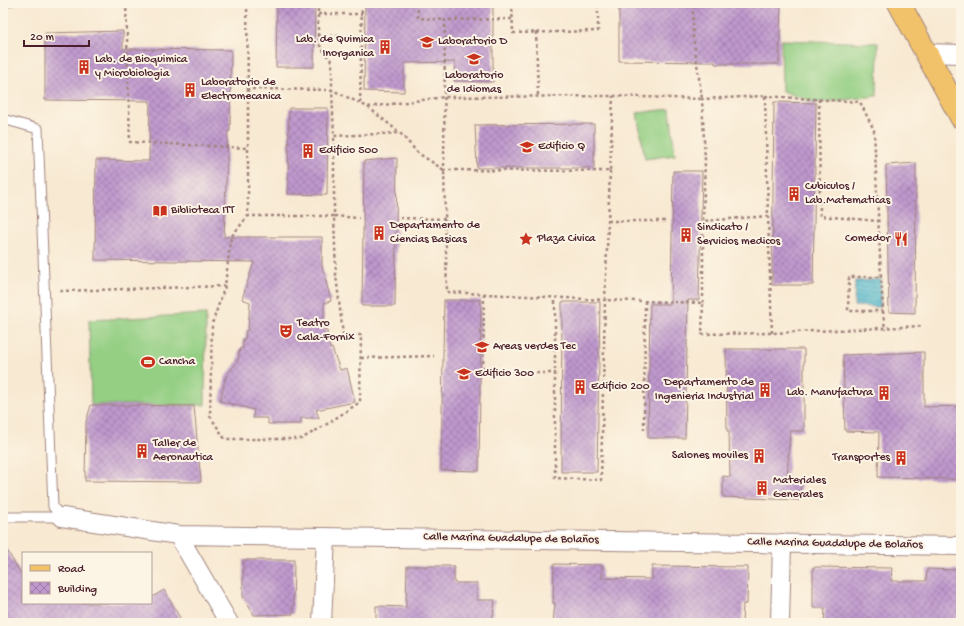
<svg xmlns="http://www.w3.org/2000/svg" width="964" height="626" font-family="'Gochi Hand',sans-serif">
<style>
.grass{fill:#94cf84;stroke:#6f7758}
.water{fill:url(#water-rules);stroke:#4c6c7c}
.building{fill:url(#building-cross-hatch)}
.lines{fill:none;stroke-linecap:round;stroke-linejoin:round}
.lane-casing{stroke:#a1847e;stroke-width:11}
.street-casing{stroke:#a1847e;stroke-width:20}
.primary-casing{stroke:#a1847e;stroke-width:24}
.path{stroke:#a1847e;stroke-width:2.5;stroke-dasharray:3 3;stroke-linecap:butt}
.lane{stroke:#fff;stroke-width:9}
.street{stroke:#fff;stroke-width:18}
.primary{stroke:#f2c26a;stroke-width:22}
.labels{text-anchor:middle;dominant-baseline:central;stroke-width:4;stroke-linejoin:round;paint-order:stroke}
.poi-label{font-size:12px;fill:#4a1f2b;stroke:#fcf5e5;text-anchor:start}
.street-label{font-size:12px;fill:#4a1f2b;stroke:#fcf5e5}
</style>
<defs>
<pattern id="water-rules" width="6" height="5" patternUnits="userSpaceOnUse"><rect width="6" height="5" fill="#4fb8cd"/><path d="M0 2.5h6" fill="none" stroke="#4495a7"/></pattern>
<pattern id="building-cross-hatch" width="8" height="8" patternUnits="userSpaceOnUse"><rect width="8" height="8" fill="#bf99ce"/><path d="M0 0l8 8M0 8l8-8" fill="none" stroke="#9d7ca7"/></pattern>
</defs>
<rect width="100%" height="100%" fill="#fcf5e5"/>
<filter id="ink" filterUnits="userSpaceOnUse"><feTurbulence type="fractalNoise" baseFrequency=".025" numOctaves="2"/><feDisplacementMap in="SourceGraphic" scale="8" xChannelSelector="R" yChannelSelector="G"/><feConvolveMatrix kernelMatrix="1 2 1 2 8 2 1 2 1" color-interpolation-filters="sRGB"/></filter>
<filter id="wash" filterUnits="userSpaceOnUse"><feTurbulence type="fractalNoise" baseFrequency=".012" numOctaves="4" result="noise"/><feDisplacementMap in="SourceGraphic" scale="16" xChannelSelector="R" yChannelSelector="G"/><feGaussianBlur stdDeviation="0.9" result="paint"/><feColorMatrix in="noise" values="0 0 0 0 0 0 0 0 0 0 0 0 0 0 0 0 0 1.4 0 .05"/><feComposite in="paint" operator="in"/></filter>
<g filter="url(#wash)">
<rect width="100%" height="100%" fill="#f8e9d2"/>
<path class="grass" d="M781,40l97,3 -1,53 -61,7 -34,-12z
M670,109l5,46 -30,4 -8,-46z
M206,314l-1,91h-114l-2,-85z"/>
<path class="water" d="M881,279l-1,28 -26,-1 1,-25z"/>
<g id="blocks">
<path class="building" d="M277,3h38l-1,64h-38z
M365,3h128v79l-39,-1 1,-19 -51,1v29l-40,-1z
M619,3h162l-2,61h-64v-2l-96,-1z
M123,31v18l108,1 -1,81h-2l-4,106h98v29l9,35 -7,2v27l3,1 1,9h1l1,9 2,-1 8,22 7,-2 8,34 -39,8 3,8h-18v6h-33v-6h-15l1,-8 -34,-9 6,-25 12,-15 2,-13h3v-9h2l1,-9h2l2,-28 -8,-3 12,-37 -159,-2 1,-100 53,1 1,-60 -105,-1v-67z
M774,102l42,1 -3,182h-41z
M289,108h39l-1,87 -39,-1z
M594,124v44h-117l-2,-43z
M397,158l-2,148h-33l2,-145z
M916,163l-1,150 -26,-1 -3,-147z
M673,171h29l-3,129h-11l-3,138h-37l2,-134h21z
M444,300h37l-2,171 -38,-1z
M562,302h38l-3,170h-36z
M726,349h78v82h-14l-3,48h14l-1,21 -77,-3v-21l7,1 -1,-46h-2z
M924,352v55l37,-1v73l-83,-2 1,-45 -34,-1 -2,-76z
M91,405l103,1 7,76 -116,-1 1,-59z
M3,544l20,33v26h128v-5l13,-8 19,33h-180z
M243,560h51l-1,54 -39,1 -11,-18z
M554,564l48,1v13l50,1v-13l96,1 -1,37h-4l-1,19h-72l2,-3 -49,3h-70l2,-20h-2z
M407,566h47v17h23v17h18l-3,23h-116v-17l30,1z
M813,567l79,1 -1,13h35l1,-12 34,1v53h-137l1,-15h-12z"/>
</g>
</g>
<g filter="url(#ink)">
<use href="#blocks" fill-opacity="0" stroke="#a1847e" stroke-width="1"/>
<g class="lines">
<defs>
<path id="lane" d="M3,119l35,10 15,378 9,10
M3,517h59"/>
<path id="street" d="M926,53l35,1
M62,517l116,18 783,11
M178,535l51,88
M322,623l4,-86
M780,623l2,-80"/>
<path id="primary" d="M899,3l62,114"/>
</defs>
<use href="#lane" class="lane-casing"/>
<use href="#street" class="street-casing"/>
<use href="#primary" class="primary-casing"/>
<path class="path" d="M126,3l4,139 118,6
M247,3l1,86 84,1 36,17 77,-10 168,-1 89,3 -9,-64v-32
M318,3v40l14,19v28l2,46 66,-3 18,20 26,17 3,122 158,8 -4,180 -46,-2v-180
M418,3v15l27,2
M512,3l1,30 85,-2v-28
M3,8l15,-5
M318,14h44
M512,19l-67,1 -1,150 166,1 3,-75
M536,32l2,64
M318,36h44
M248,89v127h86v-80
M765,96l95,6 14,28 7,147h-32l-1,34h35l-2,-34
M765,96l3,120 -65,5 2,-61 -3,-61z
M819,99l1,117 58,5
M360,103l2,-100
M368,107l32,26
M610,171l-5,129 98,3 -1,31 70,-1 150,-7
M768,216l4,117
M400,218l45,1
M608,221h60
M225,286l-13,38 -2,92 15,23h76l23,-13 36,-24 1,-67h-18l-7,-60 -2,-59 25,2
M60,291l165,-5 6,-49 17,-21
M484,294l-1,79h73
M703,303v-82
M883,311l2,19
M361,358l73,-2
M644,430l1,-129"/>
<use href="#lane" class="lane"/>
<use href="#street" class="street"/>
<use href="#primary" class="primary"/>
</g>
</g>
<defs>
<symbol id="university-bare" viewBox="-9 -9 18 18"><path d="M0-5L7-2L0 1L-7-2ZM-4 1L0 2.5L4 1V4Q0 6-4 4Z" fill="#c8321e" stroke="#fcf5e5" stroke-width="2.5" paint-order="stroke"/></symbol>
<symbol id="building-bare" viewBox="-9 -9 18 18"><path d="M-4-6H4V6H1V3H-1V6H-4ZM-2.5-4.3h1.7v1.8h-1.7ZM.8-4.3h1.7v1.8H.8ZM-2.5-1h1.7V.8h-1.7ZM.8-1h1.7V.8H.8Z" fill="#c8321e" stroke="#fcf5e5" stroke-width="2.5" paint-order="stroke"/></symbol>
<symbol id="school-bare" viewBox="-9 -9 18 18"><path d="M0-5L7-2L0 1L-7-2ZM-4 1L0 2.5L4 1V4Q0 6-4 4Z" fill="#c8321e" stroke="#fcf5e5" stroke-width="2.5" paint-order="stroke"/></symbol>
<symbol id="library-bare" viewBox="-9 -9 18 18"><path d="M-6-4Q-3-5.5-.7-3.5V5Q-3 3-6 4ZM6-4Q3-5.5 .7-3.5V5Q3 3 6 4Z" fill="#c8321e" stroke="#fcf5e5" stroke-width="2.5" paint-order="stroke"/></symbol>
<symbol id="sight-bare" viewBox="-9 -9 18 18"><path d="M0-6L1.8-2.2L6-1.7L2.9 1.2L3.7 5.4L0 3.3L-3.7 5.4L-2.9 1.2L-6-1.7L-1.8-2.2Z" fill="#c8321e" stroke="#fcf5e5" stroke-width="2.5" paint-order="stroke"/></symbol>
<symbol id="restaurant-bare" viewBox="-9 -9 18 18"><path d="M-5-6h1v4h1v-4h1v4h1v-4h1v5L-1.5 .5V6h-2V.5L-5-1ZM5-6V6H3V1.5H1.5Q1.5-4 5-6Z" fill="#c8321e" stroke="#fcf5e5" stroke-width="2.5" paint-order="stroke"/></symbol>
<symbol id="theatre-bare" viewBox="-9 -9 18 18"><path d="M-5-5.5Q0-4 5-5.5V0Q5 5 0 6Q-5 5-5 0ZM-3.3-2.5H-1v1.5H-3.3ZM1-2.5H3.3v1.5H1ZM-2.8 1Q0 5.5 2.8 1Z" fill="#c8321e" stroke="#fcf5e5" stroke-width="2.5" paint-order="stroke"/></symbol>
<symbol id="stadium-bare" viewBox="-9 -9 18 18"><path d="M0-5a6.5 5 0 1 0 0 10a6.5 5 0 1 0 0-10ZM-3.5-1.8h7v3.6h-7Z" fill="#c8321e" stroke="#fcf5e5" stroke-width="2.5" paint-order="stroke"/></symbol>
</defs>
<g fill-rule="evenodd">
<use href="#university-bare" x="417" y="32" width="20" height="20"/>
<use href="#building-bare" x="375" y="37" width="20" height="20"/>
<use href="#school-bare" x="464" y="49" width="20" height="20"/>
<use href="#building-bare" x="74" y="57" width="20" height="20"/>
<use href="#building-bare" x="180" y="80" width="20" height="20"/>
<use href="#university-bare" x="517" y="137" width="20" height="20"/>
<use href="#building-bare" x="298" y="141" width="20" height="20"/>
<use href="#building-bare" x="784" y="184" width="20" height="20"/>
<use href="#library-bare" x="150" y="201" width="20" height="20"/>
<use href="#building-bare" x="369" y="223" width="20" height="20"/>
<use href="#building-bare" x="676" y="225" width="20" height="20"/>
<use href="#sight-bare" x="516" y="229" width="20" height="20"/>
<use href="#restaurant-bare" x="891" y="229" width="20" height="20"/>
<use href="#theatre-bare" x="276" y="321" width="20" height="20"/>
<use href="#university-bare" x="472" y="337" width="20" height="20"/>
<use href="#stadium-bare" x="138" y="352" width="20" height="20"/>
<use href="#university-bare" x="454" y="364" width="20" height="20"/>
<use href="#building-bare" x="570" y="377" width="20" height="20"/>
<use href="#building-bare" x="755" y="380" width="20" height="20"/>
<use href="#building-bare" x="874" y="383" width="20" height="20"/>
<use href="#building-bare" x="132" y="441" width="20" height="20"/>
<use href="#building-bare" x="749" y="446" width="20" height="20"/>
<use href="#building-bare" x="891" y="448" width="20" height="20"/>
<use href="#building-bare" x="752" y="478" width="20" height="20"/>
</g>
<g class="labels">
<g class="poi-label">
<text x="374" y="40" text-anchor="end">Lab. de Quimica<tspan x="374" dy="14">Inorganica</tspan></text>
<text x="438" y="42">Laboratorio D</text>
<text x="95" y="60">Lab. de Bioquimica<tspan x="95" dy="14">y Microbiologia</tspan></text>
<text x="474" y="76" text-anchor="middle">Laboratorio<tspan x="474" dy="14">de Idiomas</tspan></text>
<text x="201" y="83">Laboratorio de<tspan x="201" dy="14">Electromecanica</tspan></text>
<text x="538" y="147">Edificio Q</text>
<text x="319" y="151">Edificio 500</text>
<text x="805" y="187">Cubiculos /<tspan x="805" dy="14">Lab.Matematicas</tspan></text>
<text x="171" y="211">Biblioteca ITT</text>
<text x="390" y="226">Departamento de<tspan x="390" dy="14">Ciencias Basicas</tspan></text>
<text x="697" y="228">Sindicato /<tspan x="697" dy="14">Servicios medicos</tspan></text>
<text x="537" y="239">Plaza Civica</text>
<text x="890" y="239" text-anchor="end">Comedor</text>
<text x="297" y="324">Teatro<tspan x="297" dy="14">Cala-Fornix</tspan></text>
<text x="493" y="347">Areas verdes Tec</text>
<text x="159" y="362">Cancha</text>
<text x="475" y="374">Edificio 300</text>
<text x="754" y="383" text-anchor="end">Departamento de<tspan x="754" dy="14">Ingenieria Industrial</tspan></text>
<text x="591" y="387">Edificio 200</text>
<text x="873" y="393" text-anchor="end">Lab. Manufactura</text>
<text x="153" y="444">Taller de<tspan x="153" dy="14">Aeronautica</tspan></text>
<text x="748" y="456" text-anchor="end">Salones moviles</text>
<text x="890" y="458" text-anchor="end">Transportes</text>
<text x="773" y="481">Materiales<tspan x="773" dy="14">Generales</tspan></text>
</g>
<g class="street-label">
<text transform="translate(511 539) rotate(1)">Calle Marina Guadalupe de Bolaños</text>
<text transform="translate(835 544) rotate(1)">Calle Marina Guadalupe de Bolaños</text>
</g>
</g>
<rect width="964" height="626" fill="none" stroke="#fcf5e5" stroke-width="16"/>
<rect x="22" y="552" width="130" height="52" fill="#fcf5e5" stroke="#b59f9b"/>
<rect x="30" y="565" width="20" height="6" fill="#f2c26a" stroke="#b59f9b"/>
<text x="58" y="572" font-size="12" fill="#4a1f2b">Road</text>
<rect x="30" y="582" width="20" height="12" fill="url(#building-cross-hatch)" stroke="#b59f9b"/>
<text x="58" y="592" font-size="12" fill="#4a1f2b">Building</text>
<path d="M24 40v6h65v-6" fill="none" stroke="#4a1f2b" stroke-width="2"/>
<text x="30" y="40" font-size="12" fill="#4a1f2b" stroke="#fcf5e5" stroke-width="3" paint-order="stroke">20 m</text>
</svg>
